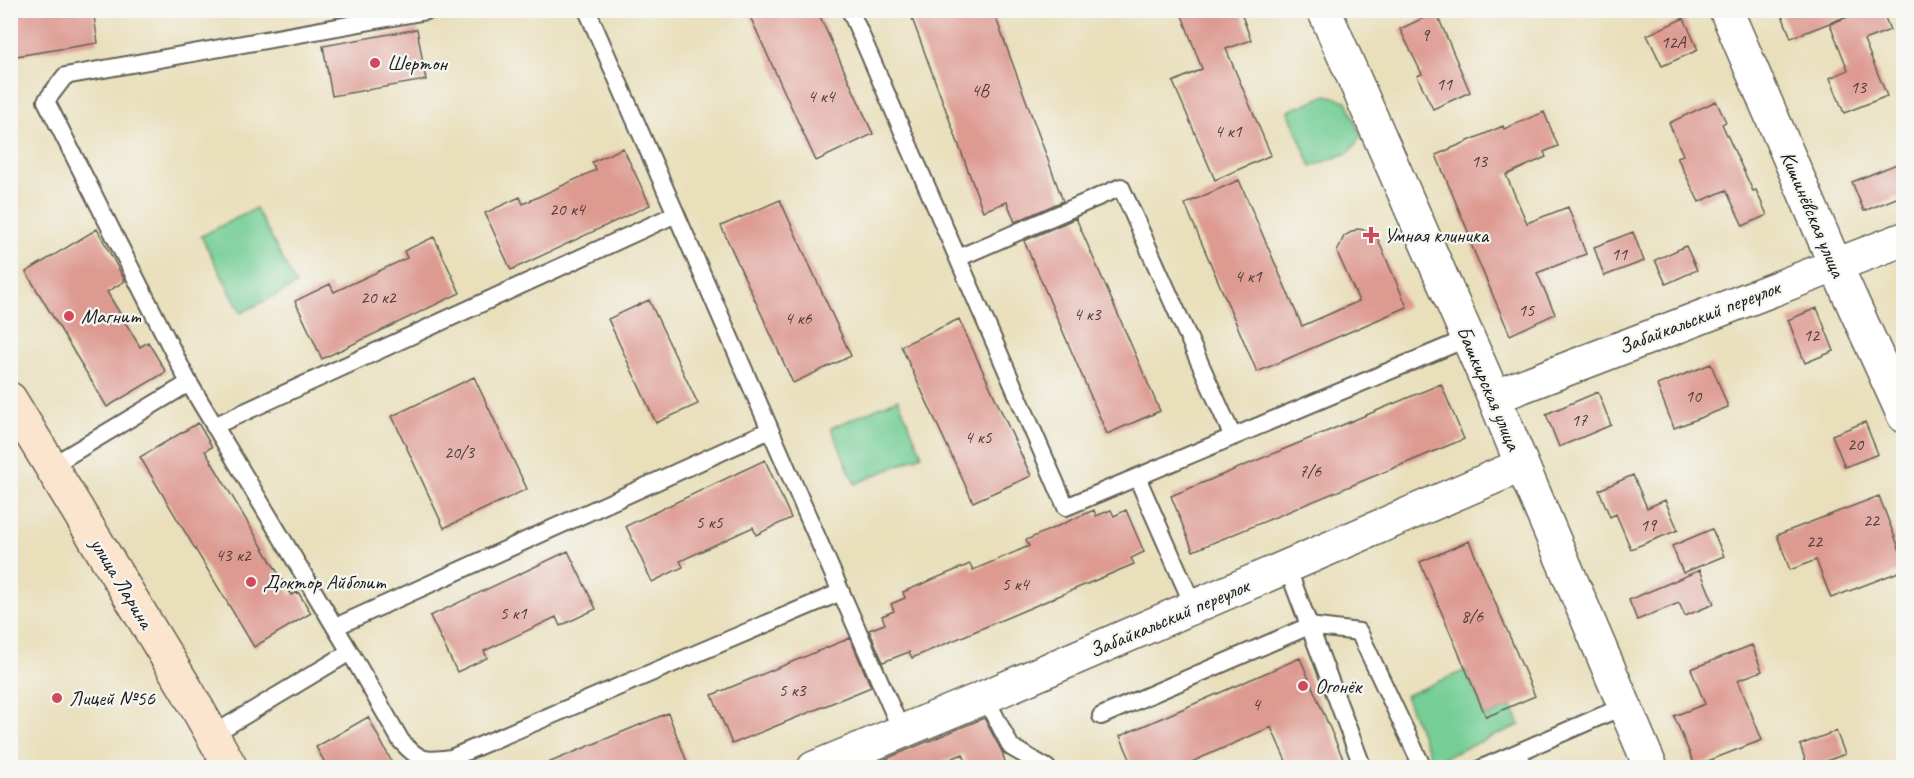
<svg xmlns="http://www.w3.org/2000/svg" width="1914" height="778" font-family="Caveat,sans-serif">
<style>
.green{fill:#74ce95;stroke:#487558;stroke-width:1.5}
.building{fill:#dd9a91}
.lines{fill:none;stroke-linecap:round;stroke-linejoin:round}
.lane-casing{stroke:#646054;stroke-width:20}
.street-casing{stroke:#646054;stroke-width:36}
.secondary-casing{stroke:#646054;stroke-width:36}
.lane{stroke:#fff;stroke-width:16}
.street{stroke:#fff;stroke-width:33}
.secondary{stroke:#fbe5cf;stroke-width:33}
.poi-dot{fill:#d1495b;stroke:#f6f6f2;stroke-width:2}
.labels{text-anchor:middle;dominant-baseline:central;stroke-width:4.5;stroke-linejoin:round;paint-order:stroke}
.number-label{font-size:18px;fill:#4c3c39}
.poi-label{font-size:21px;fill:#1c1c1c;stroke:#f6f6f2;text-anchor:start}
.street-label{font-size:21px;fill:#1c1c1c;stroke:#f6f6f2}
</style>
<rect width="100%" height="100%" fill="#f6f6f2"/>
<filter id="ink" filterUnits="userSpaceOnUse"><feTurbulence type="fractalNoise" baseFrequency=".0167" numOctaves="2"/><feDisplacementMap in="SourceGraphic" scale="12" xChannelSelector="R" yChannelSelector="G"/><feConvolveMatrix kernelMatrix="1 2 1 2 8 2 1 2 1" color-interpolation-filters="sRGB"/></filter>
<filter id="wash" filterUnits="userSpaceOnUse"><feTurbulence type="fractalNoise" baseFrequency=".008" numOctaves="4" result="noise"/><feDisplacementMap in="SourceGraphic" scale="24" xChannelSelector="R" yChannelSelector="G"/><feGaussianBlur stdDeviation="1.35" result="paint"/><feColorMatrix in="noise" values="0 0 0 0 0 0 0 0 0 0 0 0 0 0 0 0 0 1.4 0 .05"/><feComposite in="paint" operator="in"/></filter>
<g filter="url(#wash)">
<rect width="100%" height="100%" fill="#e9dfbb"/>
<path class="green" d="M1327,95l20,6 14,35 -11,16 -39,15 -23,-56z
M256,208l40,77 -55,28 -40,-77z
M898,399l24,56 -67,29 -24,-56z
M1466,670l20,47 26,-11 8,19 -87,37 -28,-66z"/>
<g id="blocks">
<path class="building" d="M10,10h83l5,33 -88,14z
M747,10h70l56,124 -57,27z
M909,10h84l70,191 -48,21 -8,-20 -24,9z
M1180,10h60l11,30 -25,9 45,106 -56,25 -42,-98 29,-13z
M1780,10h77l1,2 -67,26z
M1865,10h17l8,20 -26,10 23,56 -43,17 -14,-35 18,-8 -18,-46z
M1436,12l34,80 -37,17 -16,-33 5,-2 -22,-45z
M1684,18l14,32 -36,16 -15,-31z
M417,29l9,51 -94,16 -9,-50z
M1716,101l10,21 -4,2 31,67 3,-1 11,25 -24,11 -17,-36 -27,12 -22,-45 6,-2 -14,-32z
M1544,112l14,34 -14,6 2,5 -40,18 21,48 41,-16 18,47 -49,19 18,41 -45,21 -43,-100 2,-1 -33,-79 67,-29 1,3z
M623,148l27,57 -139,65 -26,-57 35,-16 3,7 73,-34 -4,-8z
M1904,161v34l-40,16 -12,-29z
M1239,180l63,146 57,-25 -22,-49 7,-16 13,-7 8,1 11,5 31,72 -150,65 -72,-168z
M780,200l71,156 -58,27 -72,-157z
M1076,218l84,193 -53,23 -83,-193z
M97,229l28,52 -18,11 33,55 8,-5 18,30 -59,35 -81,-135z
M1633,232l11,29 -40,15 -10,-29z
M434,237l26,56 -138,66 -27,-58 35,-17 4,8 73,-34 -3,-7z
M1686,246l11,24 -31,14 -11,-24z
M649,300l49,104 -42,19 -48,-104z
M1817,308l17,43 -29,12 -17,-43z
M959,319l72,157 -58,26 -72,-156z
M1711,364l17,43 -54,21 -17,-43z
M474,377l53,112 -83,39 -52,-112z
M1441,384l23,55 -271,112 -22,-55z
M1598,392l13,33 -52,22 -13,-33z
M1865,422l13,32 -33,13 -13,-32z
M198,423l14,24 -7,4 86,144 7,-3 13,21 -57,34 -114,-190z
M765,460l26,58 -35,17 -3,-8 -73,34 3,6 -31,15 -26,-56z
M1633,475l14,33 18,-8 13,30 -47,19 -15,-35 -6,3 -11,-27z
M1879,496l25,65v9l-73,28 -15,-38 -26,10 -13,-35z
M1094,510l2,6 15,-6 3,6 12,-6 18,42 -13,6 3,6 -222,94 -3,-6 -26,10 -14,-32 16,-6 -3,-8 12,-5 -3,-7 14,-6 -2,-6 67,-28 3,6 56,-24 -3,-6z
M1712,529l12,27 -41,17 -11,-27z
M1469,541l66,155 -49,21 -66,-155z
M568,551l28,58 -36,17 -4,-9 -72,34 3,7 -30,14 -27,-56z
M1700,570l14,34 -29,12 -6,-13 -42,17 -8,-20z
M850,638l21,49 -139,57 -20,-49z
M1752,645l10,26 -24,9 24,60 -67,26 -21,-50 31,-12 -14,-35z
M1300,658l47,110h-58l-18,-41 -93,41h-44l-14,-32z
M668,713l19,49 -13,6h-138z
M368,717l27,51h-67l-12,-21z
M984,718l18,34 5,16h-39l-5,-14 -35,14h-64z
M1836,731l9,23 -37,14 -8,-23z"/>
</g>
</g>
<g filter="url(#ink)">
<use href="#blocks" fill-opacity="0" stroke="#646054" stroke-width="1.5"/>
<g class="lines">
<defs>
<path id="lane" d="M587,10l315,722
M850,10l216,497 402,-169
M958,258l163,-71 112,250
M189,383l-143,-282 19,-25 367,-66
M214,426l462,-212
M51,466l138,-83 146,244 15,25 -138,83
M1137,477l57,130
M1287,567l76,201
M335,627l435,-197
M350,652l51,89c18,20 24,21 50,17l390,-166
M985,697l26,50 36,21
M1101,716l208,-90 50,6 64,136
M1518,753l6,15
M1482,768l142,-62"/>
<path id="street" d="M1324,10l170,387 28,68 129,303
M1726,10l109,254 69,152
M1494,397l410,-158
M814,768l171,-71 537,-232"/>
<path id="secondary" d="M10,399l178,293 43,76"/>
</defs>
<use href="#lane" class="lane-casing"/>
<use href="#street" class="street-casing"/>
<use href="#secondary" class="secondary-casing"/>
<use href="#lane" class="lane"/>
<use href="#street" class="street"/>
<use href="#secondary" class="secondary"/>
</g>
</g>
<g class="poi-dot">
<circle cx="375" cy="63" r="6"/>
<path d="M1368 226h6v6h6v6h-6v6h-6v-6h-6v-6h6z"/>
<circle cx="69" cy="316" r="6"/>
<circle cx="251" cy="582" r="6"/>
<circle cx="1303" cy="686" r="6"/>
<circle cx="57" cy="698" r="6"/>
</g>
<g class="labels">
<g class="number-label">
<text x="1425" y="35">9</text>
<text x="1673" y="42">12А</text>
<text x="1444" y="84">11</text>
<text x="1858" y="87">13</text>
<text x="980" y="90">4В</text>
<text x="821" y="96">4 к4</text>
<text x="1228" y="131">4 к1</text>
<text x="1479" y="161">13</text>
<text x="567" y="209">20 к4</text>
<text x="1619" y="254">11</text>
<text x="1248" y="276">4 к1</text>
<text x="378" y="297">20 к2</text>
<text x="1526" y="310">15</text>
<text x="1087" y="314">4 к3</text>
<text x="798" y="318">4 к6</text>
<text x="1811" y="335">12</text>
<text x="1693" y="396">10</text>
<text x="1579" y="420">17</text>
<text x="978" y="437">4 к5</text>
<text x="1855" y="444">20</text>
<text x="459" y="452">20/3</text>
<text x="1310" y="471">7/6</text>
<text x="1871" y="520">22</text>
<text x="709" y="522">5 к5</text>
<text x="1648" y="525">19</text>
<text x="1814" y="541">22</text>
<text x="233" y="555">43 к2</text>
<text x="1015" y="584">5 к4</text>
<text x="513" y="613">5 к1</text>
<text x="1472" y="616">8/6</text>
<text x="792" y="690">5 к3</text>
<text x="1256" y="704">4</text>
</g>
<g class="poi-label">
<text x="387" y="63">Шертон</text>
<text x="1384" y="235">Умная клиника</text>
<text x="81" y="316">Магнит</text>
<text x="263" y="582">Доктор Айболит</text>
<text x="1315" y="686">Огонёк</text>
<text x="69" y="698">Лицей №56</text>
</g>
<g class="street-label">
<text transform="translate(1813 214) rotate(67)">Кишинёвская улица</text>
<text transform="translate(1699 317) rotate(-21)">Забайкальский переулок</text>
<text transform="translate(1489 388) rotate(67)">Башкирская улица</text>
<text transform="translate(122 583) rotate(59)">улица Ларина</text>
<text transform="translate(1169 618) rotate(-23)">Забайкальский переулок</text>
</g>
</g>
<rect width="1914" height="778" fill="none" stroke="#f6f6f2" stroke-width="36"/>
</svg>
